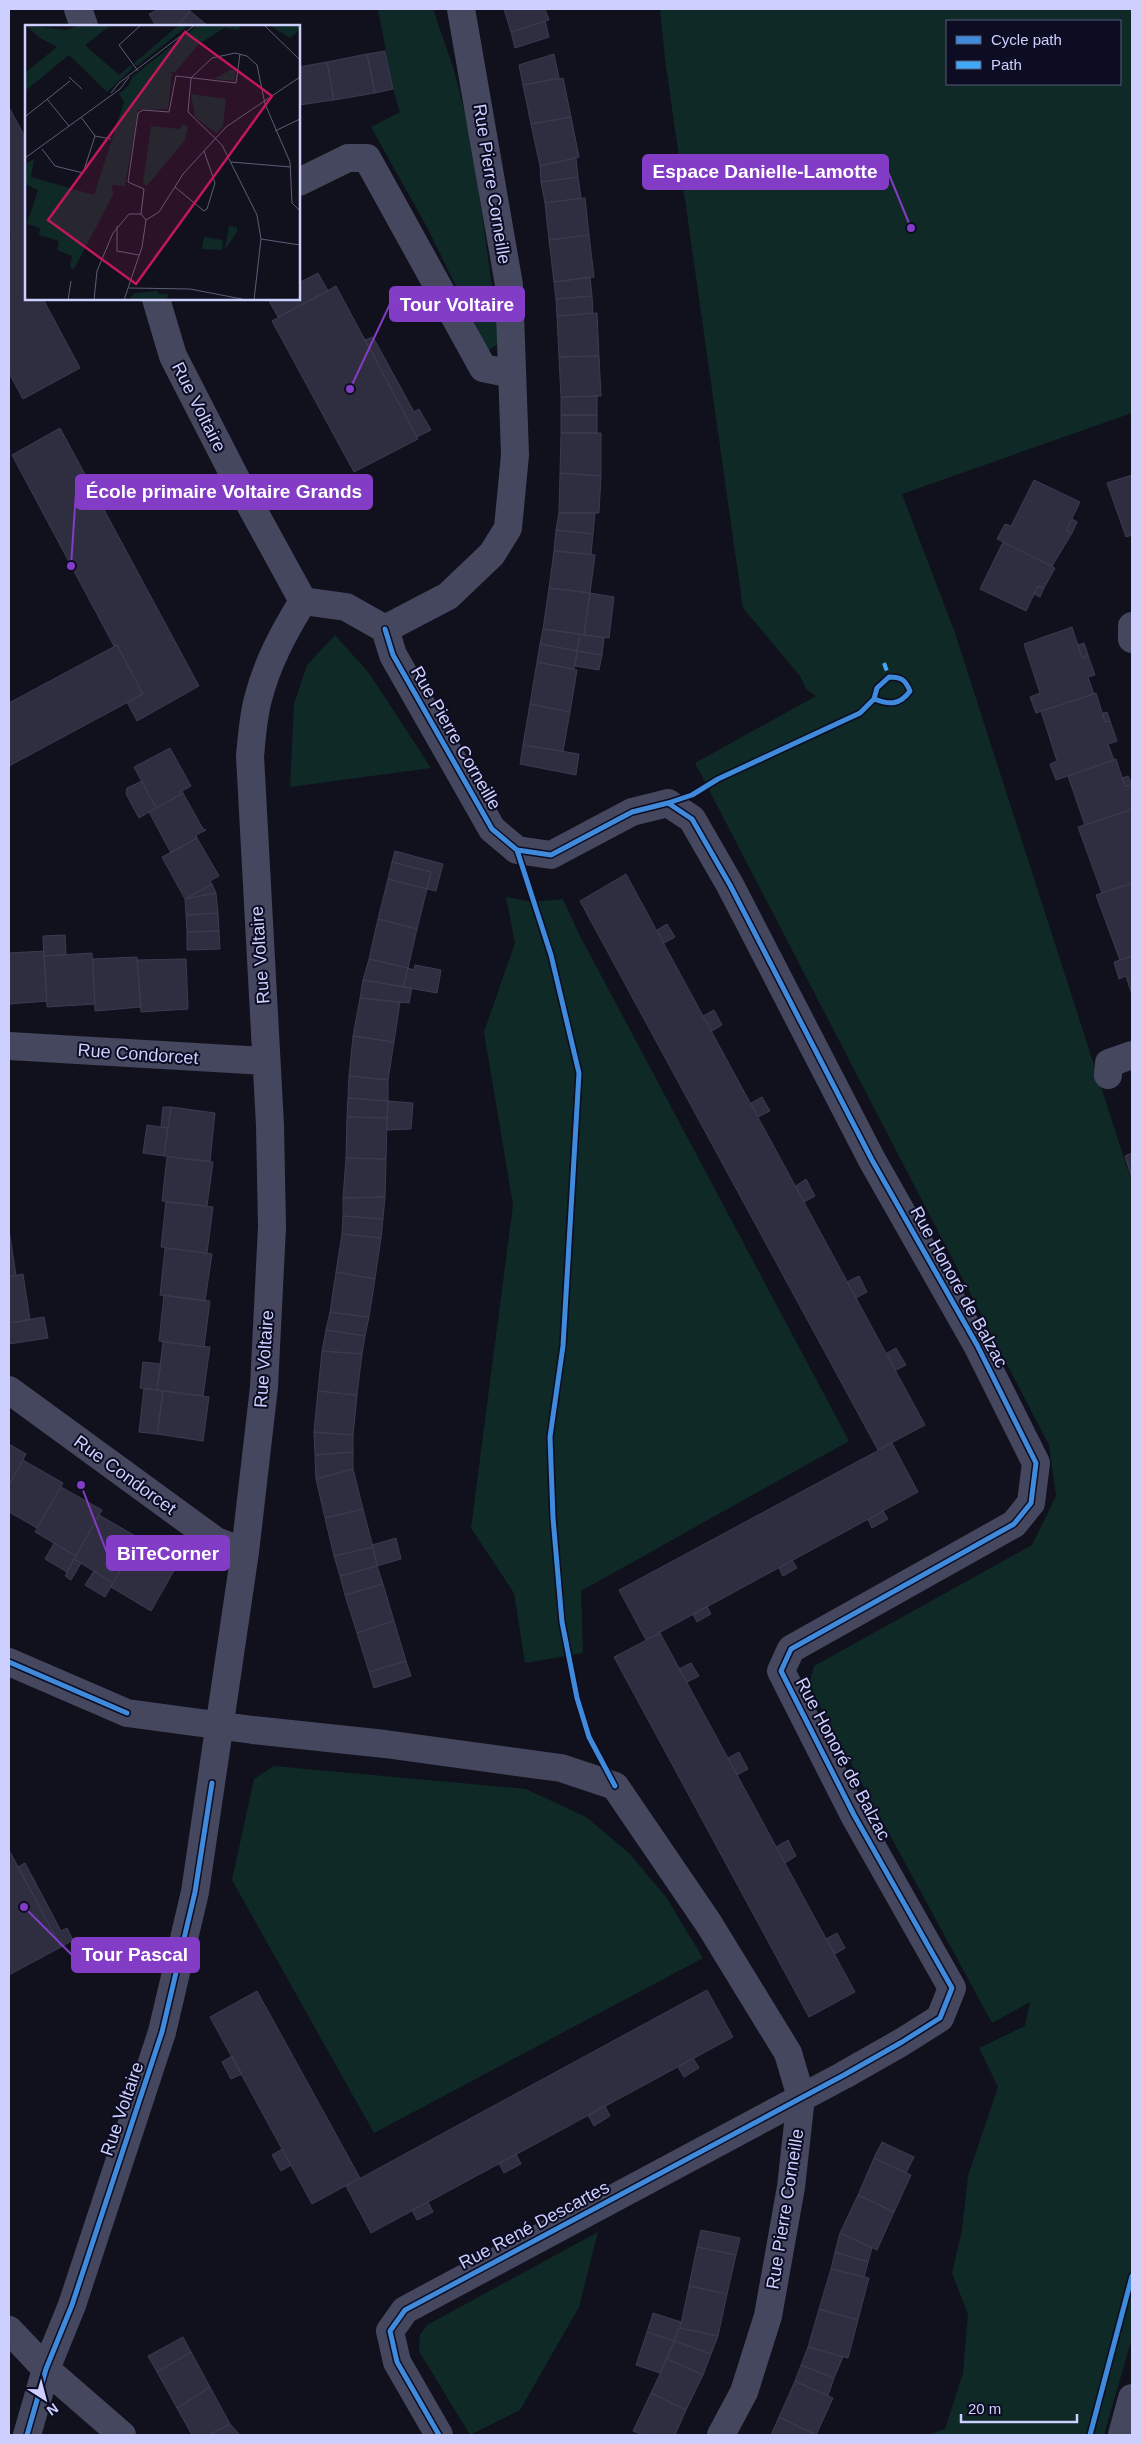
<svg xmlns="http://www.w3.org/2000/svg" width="1141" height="2444" font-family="Arial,sans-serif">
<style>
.green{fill:#0e2926;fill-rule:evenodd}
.building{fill:#2f2e40;stroke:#3b3a52}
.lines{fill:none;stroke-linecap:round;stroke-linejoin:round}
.minor{stroke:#45475e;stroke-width:28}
.quiet{stroke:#3fa9f5;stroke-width:4;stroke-dasharray:8 4;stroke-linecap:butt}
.cycleway-casing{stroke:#0c0c22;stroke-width:8}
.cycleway{stroke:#408adc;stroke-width:5}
.labels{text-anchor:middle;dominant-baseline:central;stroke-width:4;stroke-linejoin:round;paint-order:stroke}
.street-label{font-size:18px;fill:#cdcfff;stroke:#0c0c22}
.inset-road{fill:none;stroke:#5c5d77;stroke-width:1}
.view{fill:#c2185b;fill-opacity:0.15;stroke:#c2185b;stroke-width:2.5}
.inset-edge{fill:none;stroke:#cdcfff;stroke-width:2.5}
.leader{fill:none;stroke:#833cc5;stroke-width:2}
.callout-dot{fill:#833cc5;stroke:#0c0c22;stroke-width:2}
.callout{fill:#833cc5;stroke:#833cc5;stroke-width:2}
.callout-label{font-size:19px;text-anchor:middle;font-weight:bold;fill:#fff}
</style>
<rect width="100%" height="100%" fill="#11111d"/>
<path class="green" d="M378,9h55l21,61 17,68 29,204 -12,9 -60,-122 -57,-102 29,-15 -7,-23z
M660,9h472v404l-230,81 53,139 177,550v1155l-28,97h-176l17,-6 18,-56 5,-59 -16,-41 10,-43 6,-54 30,-89 -19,-39 46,-22 5,-24 -38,21 -183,-337 5,-20 218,-121 24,-49 -7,-51 -354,-682 121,-67 -10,-7 -6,-13 -57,-68 -78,-549zM947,21h173v63h-173z
M335,635l34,38 62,95 -141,19 4,-83 13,-39z
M506,897l27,5 30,-3 16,35 270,507 -268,150 2,62 -58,10 -11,-70 -43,-65 42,-323 -29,-173 31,-89z
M274,1766l252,23 60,28 44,37 36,43 37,61 -329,175 -142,-253 22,-101z
M598,2232l-19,75 -59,103 -50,25 -51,-84 1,-16 7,-10z"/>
<path class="building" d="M159,9h30l1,2 -13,15h-21l-7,-12z
M504,9h41l4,11 -38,12z
M190,11l18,15h-31z
M545,21l4,16 -34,11 -4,-16z
M385,51l8,38 -18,4 -8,-39z
M367,54l8,39 -41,7 -7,-38z
M554,54l5,24 -36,7 -4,-20z
M327,62l7,38 -35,5v-38z
M563,78l8,39 -40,7 -8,-39z
M10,109l16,30v160h17l37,69 -57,31 -14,-26z
M571,117l8,40 -39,9 -9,-42z
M576,158l2,19 -37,5 -1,-16z
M578,177l3,21 -36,5 -4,-21z
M585,198l4,37 -40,5 -4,-37z
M589,235l5,42 -40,5 -5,-42z
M318,273l10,18 -50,26 -10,-18h31v-16z
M590,277l2,19 -36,3 -2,-17z
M336,286l82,153 -64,33 -82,-151z
M592,296l1,17 -36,3 -1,-17z
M597,313l2,43 -40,1 -2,-41z
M373,337l41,75 5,-3 12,21 -14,7 -52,-97z
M599,356l2,40 -40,1 -2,-40z
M597,396v19h-36v-18z
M561,415h36v18h-36z
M60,428l139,258 -62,35 -10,-19 16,-8 -26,-49 -3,1 -102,-191z
M561,433h40v43l-41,-3z
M560,473l41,3 -2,37h-40z
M1132,475v60l-6,2 -19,-54z
M1034,480l46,22 -14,29 6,2 -20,33 -55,-27 8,-15 6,2z
M559,513h36l-2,21 -37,-4z
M1072,519l5,3 -5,11 -6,-2z
M556,530l37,4 -2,20 -37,-3z
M1003,542l52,26 -11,20 -6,-2 -12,25 -46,-22z
M554,551l41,4 -5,38 -41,-5z
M1038,586l6,2 -4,9 -6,-3z
M549,588l41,5 -6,42 -41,-6z
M590,593l24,4 -5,41 -25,-3z
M1072,627l10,31 6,-3 7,20 -7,2 6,17 -58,19 -6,-16 10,-4 -16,-49z
M543,629l37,5 -3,17 -37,-7z
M580,634l24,4 -2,17 -25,-4z
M1084,643l4,12 -6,3 -4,-13z
M540,644l37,7 -3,18 -37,-7z
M117,645l26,49 -134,72v-63z
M577,651l25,4 -3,15 -24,-4z
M537,662l40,8 -7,42 -40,-8z
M1096,693l9,29 5,-1 7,20 -9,3 6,16 -58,20 -6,-16 7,-3 -16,-50z
M530,704l40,8 -7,39 -40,-6z
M1107,712l3,9 -5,1 -2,-9z
M523,745l56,9 -3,21 -56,-11z
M170,748l21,38 -9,5 1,2 -27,15 -22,-41z
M1116,759l9,27h7v23l-47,16 -17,-49z
M1128,776l4,9 -7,1 -3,-8z
M142,781l14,27 -17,10 -13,-24 1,-6z
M183,793l20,36 3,1 -10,5 1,3 -26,15 -22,-41z
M1132,809v74l-30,10 -24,-66z
M197,838l22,38 -9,5 2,3 -27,15 -23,-42z
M395,851l48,13 -7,27 -9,-2 4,-17 -39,-10z
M392,862l39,10 -4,17 -39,-10z
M626,874l299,551 -47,25 -298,-549z
M388,879l39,10 -10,40 -39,-10z
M1132,883v73l-12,4 -24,-65z
M212,884l4,9 -31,6z
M216,893l2,20 -32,2 -1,-16z
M218,913l1,18 -32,1 -1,-17z
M378,919l39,10 -9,39 -39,-9z
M667,924l8,13 -11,6 -7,-13z
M219,931l1,18 -33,1v-18z
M65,935l1,20 -22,1 -1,-20z
M44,951l3,50 -38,3v-51z
M92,953l3,51 -48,3 -3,-51z
M1132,956v39l-6,-19 -7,3 -5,-17z
M137,957l4,50 -46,4 -2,-52z
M186,959l2,50 -47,3 -4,-52z
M369,959l39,9 -5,19 -40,-7z
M415,965l26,5 -4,23 -34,-6 5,-19 6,2z
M363,980l49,8 -3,15 -49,-5z
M360,998l40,4 -6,40 -41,-6z
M714,1010l8,15 -10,6 -9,-15z
M353,1036l41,6 -6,38 -39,-4z
M349,1076l39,4v21l-40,-3z
M762,1097l8,14 -12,6 -7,-14z
M348,1098l40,3 -1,17 -40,-1z
M388,1101l25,2 -2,26 -24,1z
M163,1107h8l-3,21 -7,-1z
M171,1107l44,6 -5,48 -46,-5z
M347,1117l40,1 -1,41 -40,-1z
M147,1125l21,3 -4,28 -21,-3z
M1132,1153v26l-7,-23z
M167,1157l46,5 -6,44 -45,-5z
M346,1158l40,1 -1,38 -42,1z
M806,1179l9,17 -11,6 -8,-16z
M385,1197l-2,22 -40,-3v-18z
M166,1202l47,5 -6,46 -46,-6z
M343,1216l40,3 -2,19 -39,-4z
M9,1230l7,45 -7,2z
M342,1234l39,4 -6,41 -39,-7z
M165,1248l47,6 -7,47 -45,-6z
M336,1272l39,7 -6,38 -39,-5z
M23,1274l7,46 -21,3v-46z
M859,1276l8,16 -11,6 -9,-16z
M164,1295l46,6 -6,46 -45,-6z
M330,1312l39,5 -4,19 -39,-6z
M44,1317l4,21 -39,6v-21z
M326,1330l39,6 -3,18 -40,-3z
M163,1342l47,5 -7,49 -46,-6z
M896,1348l10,17 -10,5 -9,-17z
M322,1351l40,3 -5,41 -39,-4z
M143,1362l18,2 -4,26 -17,-2z
M144,1388l19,3 -6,43 -18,-2z
M163,1391l46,6 -6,44 -46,-7z
M318,1391l39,4 -4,40 -39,-3z
M314,1432l39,3v17l-38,3z
M892,1443l26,49 -272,148 -27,-50z
M9,1444l17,10 -17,31z
M353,1452v17l-37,10 -1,-24z
M23,1460l40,23 -26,45 -28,-16v-27z
M353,1469l10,40 -38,9 -9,-39z
M61,1487l41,23 -26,46 -41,-24z
M363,1509l10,38 -39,9 -9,-38z
M883,1511l5,8 -16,9 -4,-8z
M99,1515l40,23 -26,45 -39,-24z
M396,1538l5,21 -24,7 -5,-21z
M136,1542l40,25 -25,44 -40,-24z
M54,1543l22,13 -9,16 -22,-13z
M373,1547l4,19 -37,10 -6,-20z
M74,1559l7,4 -10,17 -6,-4z
M792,1560l5,8 -14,8 -4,-8z
M377,1566l6,18 -38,11 -5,-19z
M94,1571l19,12 -8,14 -20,-12z
M383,1584l11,37 -37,12 -12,-38z
M707,1606l4,8 -14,8 -4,-8z
M394,1621l12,40 -37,11 -12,-39z
M660,1633l195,359 -46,25 -195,-360z
M406,1661l5,15 -37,12 -5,-16z
M691,1663l8,13 -12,6 -8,-13z
M739,1752l9,17 -11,6 -9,-17z
M788,1840l8,16 -11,7 -9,-16z
M9,1850l52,97 -52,28z
M25,1863l36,68 6,-3 6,12 -12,7 -43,-80z
M837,1933l8,15 -10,6 -9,-15z
M707,1990l26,47 -362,196 -25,-47z
M257,1991l103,187 -48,26 -102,-187z
M232,2056l10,18 -11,5 -9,-17z
M693,2058l6,10 -15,9 -6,-10z
M605,2106l5,10 -16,10 -6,-11z
M882,2142l32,15 -8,16 -32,-15z
M282,2149l9,16 -10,6 -9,-16z
M516,2154l5,10 -17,9 -5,-10z
M874,2158l37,17 -17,37 -36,-17z
M858,2195l36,17 -17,38 -37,-17z
M428,2202l5,10 -16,8 -5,-10z
M701,2230l39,8 -4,17 -39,-8z
M840,2233l32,15 -4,14 -33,-10z
M697,2247l39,8 -9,39 -38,-8z
M835,2252l33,10 -4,15 -33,-8z
M831,2269l38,9 -11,42 -39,-11z
M689,2286l38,8 -9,42 -38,-8z
M819,2309l39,11 -10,38 -40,-11z
M653,2313l28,9 -7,19 -27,-9z
M680,2328l38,8 -7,18 -37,-13z
M647,2332l27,9 -14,32 -24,-8z
M183,2337l8,15 -34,20 -9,-16z
M674,2341l37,13 -8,21 -36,-16z
M808,2347l35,10 -9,21 -33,-13z
M191,2352l19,35 -33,21 -20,-36z
M667,2359l36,16 -17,35 -35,-17z
M801,2365l33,13 -6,18 -33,-15z
M795,2381l38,17 -17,37 -37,-18z
M210,2387l20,37 -21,11h-17l-15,-27z
M651,2393l35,17 -11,25h-32l-10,-4z
M779,2417l37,18h-45z
M230,2424l10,11h-31z"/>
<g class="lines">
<path class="minor" d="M78,9l6,17
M299,182l49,-24h19l116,210 29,6
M303,601l43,6 39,22 63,-33 44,-42 16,-26 7,-73 -6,-170 -48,-276
M1132,626v13
M385,629l8,26 99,174 25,21 34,5 81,-43 36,-9 24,16 38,66 142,275 105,185 59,118 -5,40 -17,21 -223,125 -10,22 73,144 98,173 -12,30 -38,24 -58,33 -439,235 -15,21 7,31 42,73
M9,1046l257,15
M1108,1075l1,-12 23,-8
M9,1390l207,151 29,11
M9,1662l118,51 126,17 132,14 176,24 54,18 94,138 79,129 13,44 -10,90 -23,129 -24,76 -23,43
M9,2330l37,39 76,66
M27,2435l19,-66 26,-64 90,-273 33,-140 50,-340 19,-165 8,-160 -2,-102 -20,-369c2,-19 3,-39 8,-57 9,-36 26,-67 45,-98l-68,-124 -62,-121 -17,-57
M1122,2435l10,-37"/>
<path class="quiet" d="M884,663l5,14"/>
<defs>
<path id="cycleway" d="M385,629l8,26 99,174 25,21 34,105 28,118 -16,273 -13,91 3,81 9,104 15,76 12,39 26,49
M668,803l24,-8 26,-16 142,-66 14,-14 3,-11 12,-11c12,0 16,2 21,14 -10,14 -20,14 -36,8
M9,1662l118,51
M27,2435l19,-66 26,-64 90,-273 33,-140 17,-109
M439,2435l-42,-73 -7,-31 15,-21 439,-235 58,-33 38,-24 12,-30 -98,-173 -73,-144 10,-22 223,-125 17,-21 5,-40 -59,-118 -105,-185 -142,-275 -38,-66 -24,-16 -36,9 -81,43 -34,-5
M1090,2435l42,-159"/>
</defs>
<use href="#cycleway" class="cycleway-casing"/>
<use href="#cycleway" class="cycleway"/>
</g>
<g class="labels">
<g class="street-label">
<text transform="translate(492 184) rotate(81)">Rue Pierre Corneille</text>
<text transform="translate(199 407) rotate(63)">Rue Voltaire</text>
<text transform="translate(456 738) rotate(60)">Rue Pierre Corneille</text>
<text transform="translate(260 955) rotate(-94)">Rue Voltaire</text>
<text transform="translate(138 1054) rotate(4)">Rue Condorcet</text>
<text transform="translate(959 1287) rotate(61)">Rue Honoré de Balzac</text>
<text transform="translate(264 1359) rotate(-86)">Rue Voltaire</text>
<text transform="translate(125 1475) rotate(36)">Rue Condorcet</text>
<text transform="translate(843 1759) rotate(62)">Rue Honoré de Balzac</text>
<text transform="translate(122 2109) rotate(-71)">Rue Voltaire</text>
<text transform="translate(785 2209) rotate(-81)">Rue Pierre Corneille</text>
<text transform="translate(534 2225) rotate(-28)">Rue René Descartes</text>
</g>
</g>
<g transform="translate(25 25)">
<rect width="275" height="275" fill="#11111d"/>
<path d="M0,0l41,5 15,-5h30l-26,20 34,30 12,-10 2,3 -26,24 -38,-37 -44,36v-18l32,-26 -17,-9zM154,0l7,2 -49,39 -3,-3zM173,0h42l-1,5 -15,-2 -25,16 -24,28h-6l3,1 -4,36 -30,1 -13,76 -13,-1 1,10 -39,74 -4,-1 2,-12 -15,-6 2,-9 -20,-6 1,-7 -13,-4 11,-34 -13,-6v-20l9,-5 -3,18 63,18 30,-93 -5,-8 10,-9 3,-8zM244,0h31v5l-10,8zM205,45h6l-2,11 -20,-2zM166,69l35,5 -3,27 -7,7 -21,-16zM158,99l5,3 -3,13 -38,46 -4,-3 8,-57 29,3zM204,201l8,1v4l-12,19zM179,212l19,3 -1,10 -20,-1zM133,266v3h10l-1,6h-39l7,-7z" fill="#0e2926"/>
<path class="inset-road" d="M239,0l36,35M113,46l-19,-26 22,-20M44,52l13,12M86,68l8,-10 76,-58M22,74l22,27M1,91l44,-35M250,106l25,-12M70,111l16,3M17,124l13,17 28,7 12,-37 -14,-19M0,133l95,-69 9,-12M206,137l60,5M150,162l29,24 3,-2 8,-26 -11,-32M116,189l3,-25 -16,-7 10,-69 5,-3 26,2 7,-36 60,7 4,-29M92,201v25l22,4M236,214l39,6M104,263l61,1 52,10M43,275l3,-19M69,275l3,-29 16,-38 16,-19h12l5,6M99,275l18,-53 4,-27 13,-8 24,-38 43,-47 74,-50M229,275l7,-61 -4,-24 -35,-70 -34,-33 3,-34 21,-20 23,-5 12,3 10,9 8,39 25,58 2,41 8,8"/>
<path class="view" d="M160,7l87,64 -136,188 -88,-64z"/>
<rect width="275" height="275" class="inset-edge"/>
</g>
<path class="leader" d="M911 228L888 172M350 389L390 304M71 566L76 492M81 1485L107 1553M24 1907L72 1955"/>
<g class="callout-dot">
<circle cx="911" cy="228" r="5"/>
<circle cx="350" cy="389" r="5"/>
<circle cx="71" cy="566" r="5"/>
<circle cx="81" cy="1485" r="5"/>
<circle cx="24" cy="1907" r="5"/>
</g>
<g class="callout">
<rect x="643" y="155" width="245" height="34" rx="5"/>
<rect x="390" y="287" width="134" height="34" rx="5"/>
<rect x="76" y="475" width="296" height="34" rx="5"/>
<rect x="107" y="1536" width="122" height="34" rx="5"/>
<rect x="72" y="1938" width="127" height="34" rx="5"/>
</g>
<g class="callout-label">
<text x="765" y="178">Espace Danielle-Lamotte</text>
<text x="457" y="311">Tour Voltaire</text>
<text x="224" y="498">École primaire Voltaire Grands</text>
<text x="168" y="1560">BiTeCorner</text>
<text x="135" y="1961">Tour Pascal</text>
</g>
<rect width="1141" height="2444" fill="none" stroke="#cdcfff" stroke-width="20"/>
<rect x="946" y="20" width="175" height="65" fill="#0c0c22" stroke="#595a7a"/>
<rect x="956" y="36" width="25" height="8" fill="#408adc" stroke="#595a7a"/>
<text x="991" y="45" font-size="15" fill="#cdcfff">Cycle path</text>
<rect x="956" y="61" width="25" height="8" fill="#3fa9f5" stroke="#595a7a"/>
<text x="991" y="70" font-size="15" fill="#cdcfff">Path</text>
<g transform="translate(45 2399) rotate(144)" stroke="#0c0c22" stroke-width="4" paint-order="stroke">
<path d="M0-4L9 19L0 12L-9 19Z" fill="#cdcfff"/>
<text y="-8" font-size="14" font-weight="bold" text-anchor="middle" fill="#cdcfff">N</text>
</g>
<path d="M961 2414v8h116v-8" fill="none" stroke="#cdcfff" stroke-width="2.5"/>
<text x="968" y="2414" font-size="15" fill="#cdcfff" stroke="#0c0c22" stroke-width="4" paint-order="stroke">20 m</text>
</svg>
